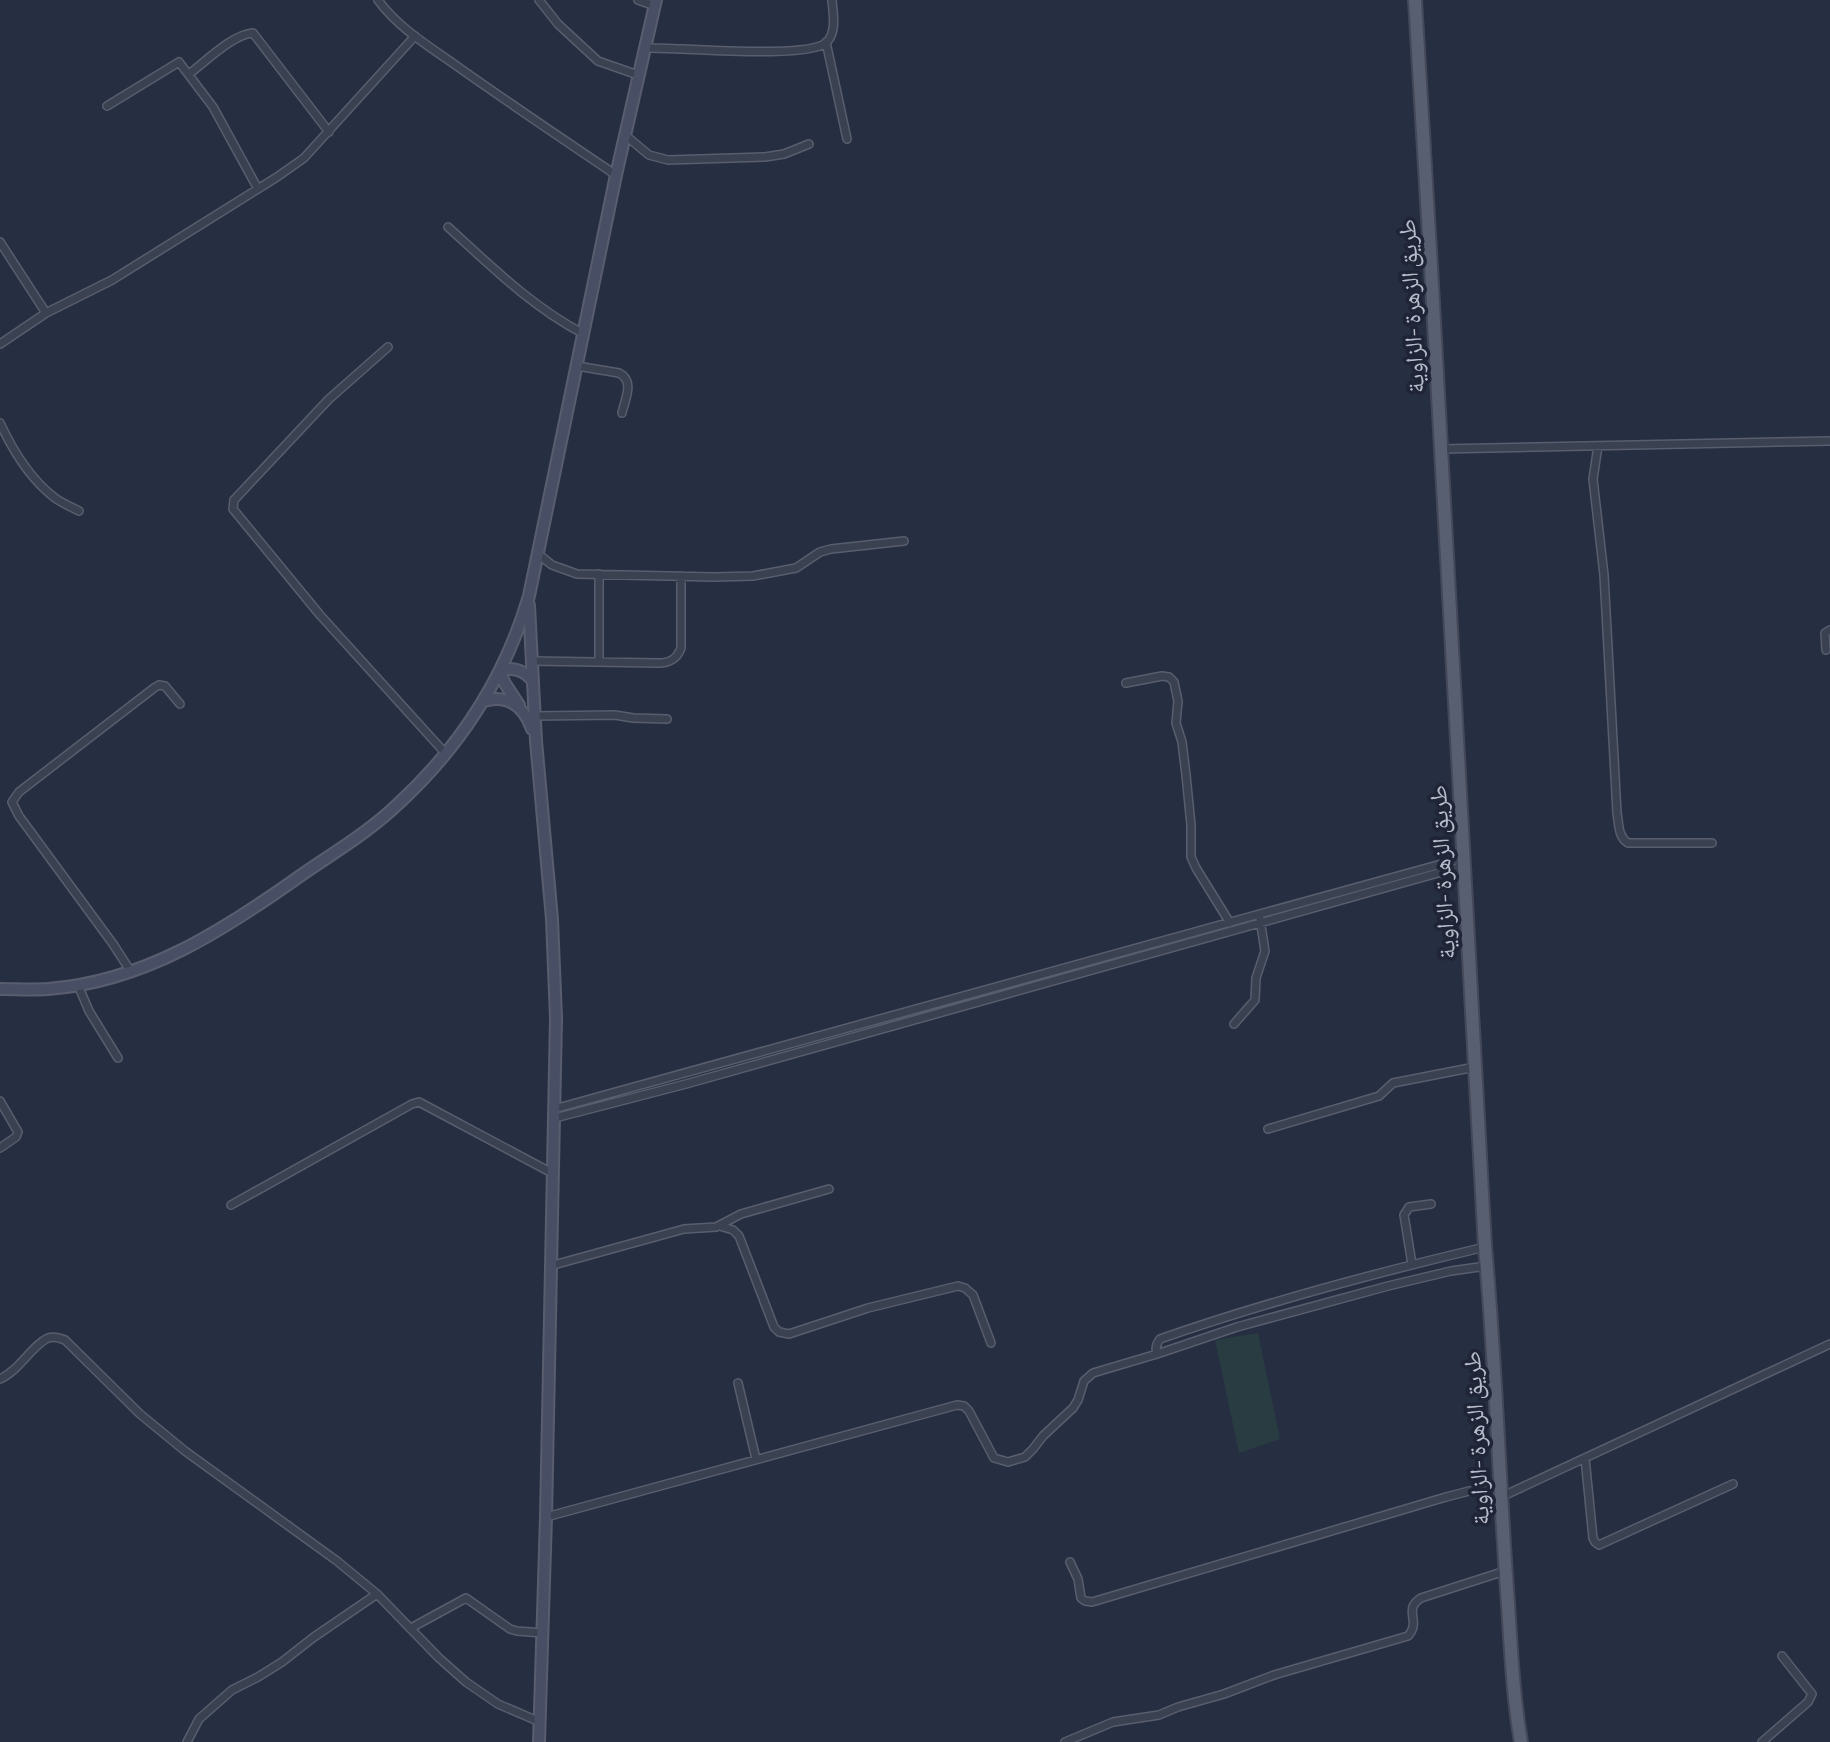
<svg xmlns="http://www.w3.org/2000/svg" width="1830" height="1742" font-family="'Sofia Sans Condensed','Noto Naskh Arabic',sans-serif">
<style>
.green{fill:#283c42}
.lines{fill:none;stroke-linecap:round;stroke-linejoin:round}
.street-casing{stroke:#585e6e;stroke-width:10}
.secondary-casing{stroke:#585e6e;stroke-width:14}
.primary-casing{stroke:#44495a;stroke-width:16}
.street{stroke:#3a4151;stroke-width:7}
.secondary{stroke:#484f64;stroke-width:10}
.primary{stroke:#585f71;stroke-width:12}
.labels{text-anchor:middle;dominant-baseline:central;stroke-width:7;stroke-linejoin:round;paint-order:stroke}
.street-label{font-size:24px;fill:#b7bccb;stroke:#1f2536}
</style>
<rect width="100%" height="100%" fill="#262e41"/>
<path class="green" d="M1258,1333l22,106 -41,14 -24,-113z"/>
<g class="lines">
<defs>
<path id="street" d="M378,0c21,29 54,48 83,69 51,36 103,71 155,106
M539,0l19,24 40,37 40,14
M638,0l17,6
M826,42l21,97
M645,48c31,-1 164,12 182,-6 10,-11 6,-29 5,-42
M189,74c16,-12 44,-40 64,-41l76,99
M107,106l72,-44 34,45 45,82
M625,135l24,20 19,5 97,-3 19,-3 25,-10
M448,227c43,39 84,80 136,107
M0,242l46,71
M0,344l46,-31 66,-33 69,-43 96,-60 27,-19 111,-122
M388,347l-59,52 -95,101 -1,9 87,106 126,139
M577,366l42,7c16,8 6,26 3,40
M0,423c13,28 30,56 55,75 7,5 16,9 24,13
M1598,446l-5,33 11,96 13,238c2,11 1,24 11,30h84
M1441,449l389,-8
M538,554l14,11 25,9 137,3 39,-1 43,-8 24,-16 11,-3 73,-8
M599,574v88
M1826,650l-1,-17 5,-3
M532,661l126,2c12,0 19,-4 23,-15v-72
M1126,683l36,-7 7,1 5,5 4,19 -2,22 6,19 4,33 5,50v32l5,11 34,55
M535,716l80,-1 18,3 34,1
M131,972l-18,-28 -94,-128 -7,-14 7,-10 135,-104 5,-3 6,1 15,18
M78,985l11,26 29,47
M1234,1024l21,-24 1,-22 9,-27 -5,-32
M0,1101l18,31 -2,5 -16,11
M554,1109l909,-251
M555,1118l131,-34 777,-218
M1268,1129l111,-33 14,-13 82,-16
M231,1205l181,-101 7,-2 133,71
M720,1226l13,4 6,6 35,91 5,5 10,2 79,-26 90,-22 7,2 8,7 18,48
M1412,1264l-8,-49 5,-8 22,-3
M550,1266l134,-37 32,-2 25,-13 88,-25
M1157,1354c-2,-6 -1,-10 3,-15 106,-37 215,-66 325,-92
M0,1379c20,-9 32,-34 48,-41 6,-2 12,0 17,2l75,74 45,37 152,110 40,33 62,64 27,24 32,22 42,18
M738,1383l18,76
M1585,1458l8,80 2,4 4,3 134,-61
M1501,1497l329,-153
M546,1517l411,-112 7,1 5,5 25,47 14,4 17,-5 8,-8 10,-13 30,-28 5,-8 6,-19 9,-8 64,-19 80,-27 151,-41 63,-15 35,-5
M1070,1562l8,17 3,19 4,3 7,1 354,-105 54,-14
M411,1628l55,-30 44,31 7,2 26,2
M187,1742l12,-23 33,-29 26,-13 24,-15 32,-25 63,-43
M1065,1742l48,-20 46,-7 19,-8 46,-13 50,-19 134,-39c14,-15 -6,-26 13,-38l84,-27
M1762,1742l46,-40 4,-8 -30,-38"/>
<path id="secondary" d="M529,605l7,136 16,178 4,99 -10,499 -7,225
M500,670c14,-3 24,0 33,11
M500,671l4,11 15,23
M484,701c24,-7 40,6 48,28
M0,989c16,0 32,1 48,0 96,-7 176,-59 252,-113 33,-23 69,-44 98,-72 62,-57 107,-127 131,-208l87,-421 40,-175"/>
<path id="primary" d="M1415,0l16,267 54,980c11,118 14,238 23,357 3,46 5,92 13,138"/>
</defs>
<use href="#street" class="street-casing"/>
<use href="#secondary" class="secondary-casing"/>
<use href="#primary" class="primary-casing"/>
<use href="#street" class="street"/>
<use href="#secondary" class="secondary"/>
<use href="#primary" class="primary"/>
</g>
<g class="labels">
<g class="street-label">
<text transform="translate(1412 306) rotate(-93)">طريق الزهرة -الزاوية</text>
<text transform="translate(1443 872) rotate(-93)">طريق الزهرة -الزاوية</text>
<text transform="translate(1477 1438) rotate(-93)">طريق الزهرة -الزاوية</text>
</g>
</g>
</svg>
